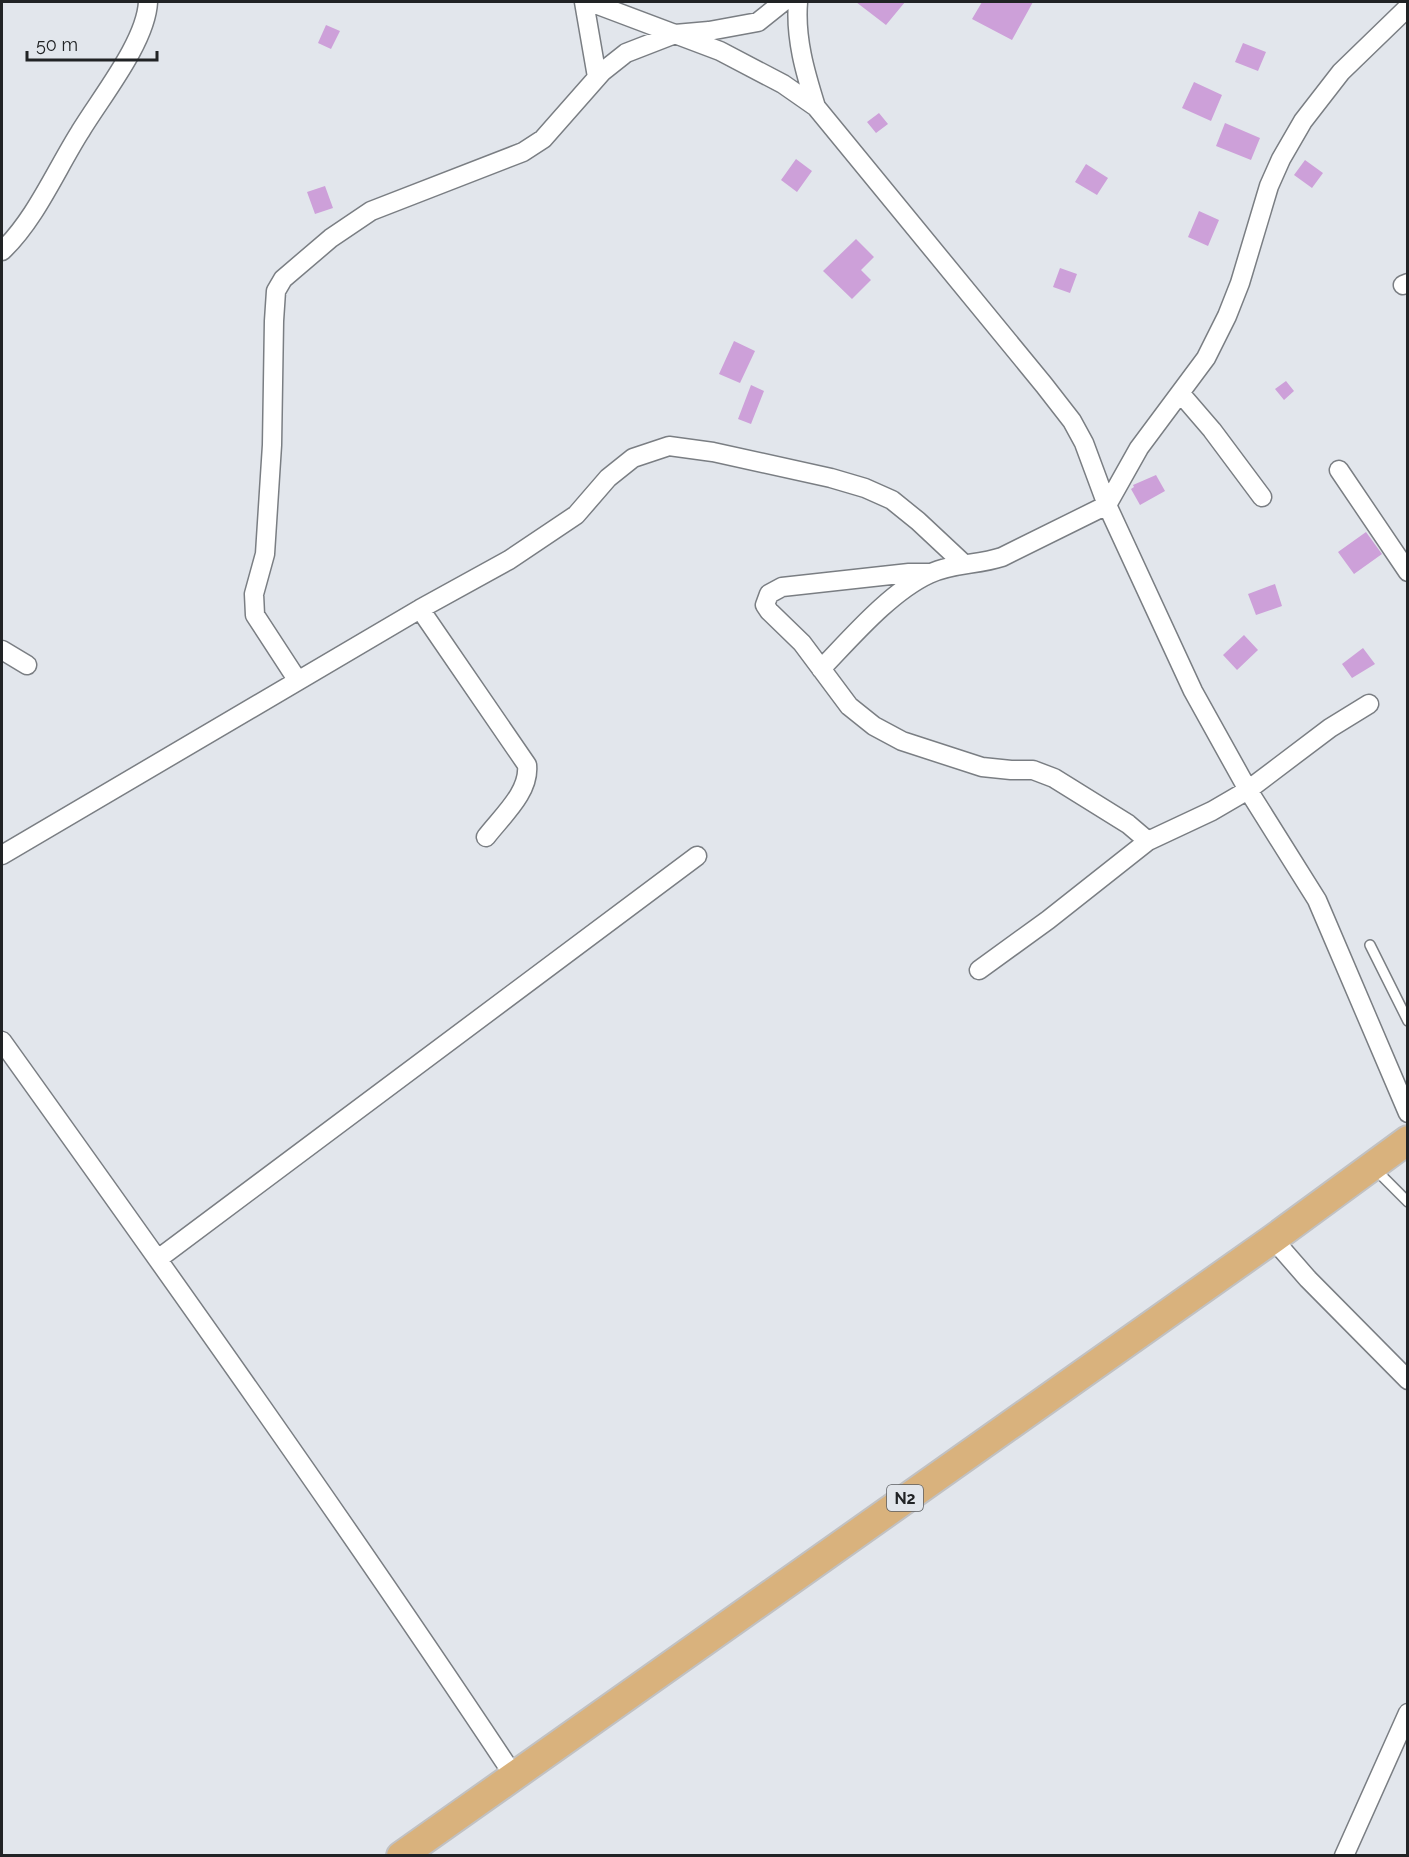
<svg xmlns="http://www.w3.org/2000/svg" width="1409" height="1857" font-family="Raleway,sans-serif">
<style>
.building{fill:#cda0d9}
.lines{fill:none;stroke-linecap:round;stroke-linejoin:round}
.service-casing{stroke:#7a7e83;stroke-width:12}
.minor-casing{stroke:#7a7e83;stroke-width:21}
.primary-casing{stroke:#c1c1c2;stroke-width:32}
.service{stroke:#fff;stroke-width:9}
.minor{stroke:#fff;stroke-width:18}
.primary{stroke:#d9b27d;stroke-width:28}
.labels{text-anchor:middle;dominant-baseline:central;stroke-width:6;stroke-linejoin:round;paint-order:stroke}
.shield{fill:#e2e6ec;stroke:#5b5e61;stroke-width:1.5}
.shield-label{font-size:16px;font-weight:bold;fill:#212325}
</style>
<rect width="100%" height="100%" fill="#e2e6ec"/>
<path class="building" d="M856,2h49l-19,23z
M982,2h51l-21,38 -40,-21z
M326,25l14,6 -9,18 -13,-6z
M1243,43l23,9 -8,19 -23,-9z
M1194,82l28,13 -11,26 -29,-13z
M879,113l9,11 -12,9 -9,-11z
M1225,123l35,15 -9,22 -35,-14z
M796,159l16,12 -15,21 -16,-12z
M1305,160l18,13 -11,15 -18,-13z
M1086,164l22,14 -11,17 -22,-13z
M325,186l8,22 -18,6 -8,-22z
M1199,211l20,9 -11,26 -20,-9z
M856,239l18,18 -13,13 10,10 -19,19 -29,-28z
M1060,268l17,6 -7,19 -17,-6z
M734,341l21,10 -15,32 -21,-9z
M1286,381l8,10 -10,9 -9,-11z
M751,385l13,6 -13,33 -13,-5z
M1156,475l9,16 -25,14 -9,-16 3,-2 -1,-2z
M1366,532l16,22 -28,20 -16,-22z
M1275,584l7,22 -26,9 -8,-21z
M1244,635l14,15 -21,20 -14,-15z
M1363,648l12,16 -23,14 -10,-14z"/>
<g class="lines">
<defs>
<path id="service" d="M1370,945l38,76
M1374,1168l34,34"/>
<path id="minor" d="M584,2l13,75
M590,2l130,49 63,33 33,23
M798,2c-3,36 7,70 18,105l228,278 28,36 12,22 23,62 86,186 55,99 69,110 91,213
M2,251c33,-31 54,-81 78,-119 21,-35 66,-90 68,-130
M1403,285l5,-2
M1181,394l31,36 50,67
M1339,470l69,102
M930,573h-21l-127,14 -13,7 -4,11 4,6 33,32 47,63 25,20 28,15 80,26 29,3h22l21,8 74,46 20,17 64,-30 36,-21 82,-62 39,-24
M420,609l107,156c3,27 -25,51 -41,72
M2,650l25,15
M821,669c30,-31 69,-77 108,-95 23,-11 49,-9 73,-17l105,-52 32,-57 67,-90 21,-42 13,-33 29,-97 12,-27 22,-38 38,-49 65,-63
M298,681l-43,-66 -1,-21 11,-40 7,-109 2,-124 2,-30 7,-12 48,-41 40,-27 152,-59 20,-13 59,-67 24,-19 49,-19 34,-3 49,-9 25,-20
M2,855l418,-246 89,-49 67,-45 32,-37 25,-20 36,-12 44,6 118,26 34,10 27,12 26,21 46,43
M979,970l69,-50 100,-79
M2,1041c174,243 347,486 512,735
M1273,1239l35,40 100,101
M158,1259l539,-403
M1344,1856l64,-143"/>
<path id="primary" d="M401,1856l872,-617 135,-99"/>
</defs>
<use href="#service" class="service-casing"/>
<use href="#minor" class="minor-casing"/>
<use href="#primary" class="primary-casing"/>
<use href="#service" class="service"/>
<use href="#minor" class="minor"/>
<use href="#primary" class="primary"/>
</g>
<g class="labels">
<rect class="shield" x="887" y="1485" width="36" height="26" rx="4.5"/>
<g class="shield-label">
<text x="905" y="1498">N2</text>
</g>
</g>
<rect width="1409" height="1857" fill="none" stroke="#212325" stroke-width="6"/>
<path d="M27 51v9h130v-9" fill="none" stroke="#212325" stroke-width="3"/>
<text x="36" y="51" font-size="18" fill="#212325" stroke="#e2e6ec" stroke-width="4.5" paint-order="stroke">50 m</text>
</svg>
